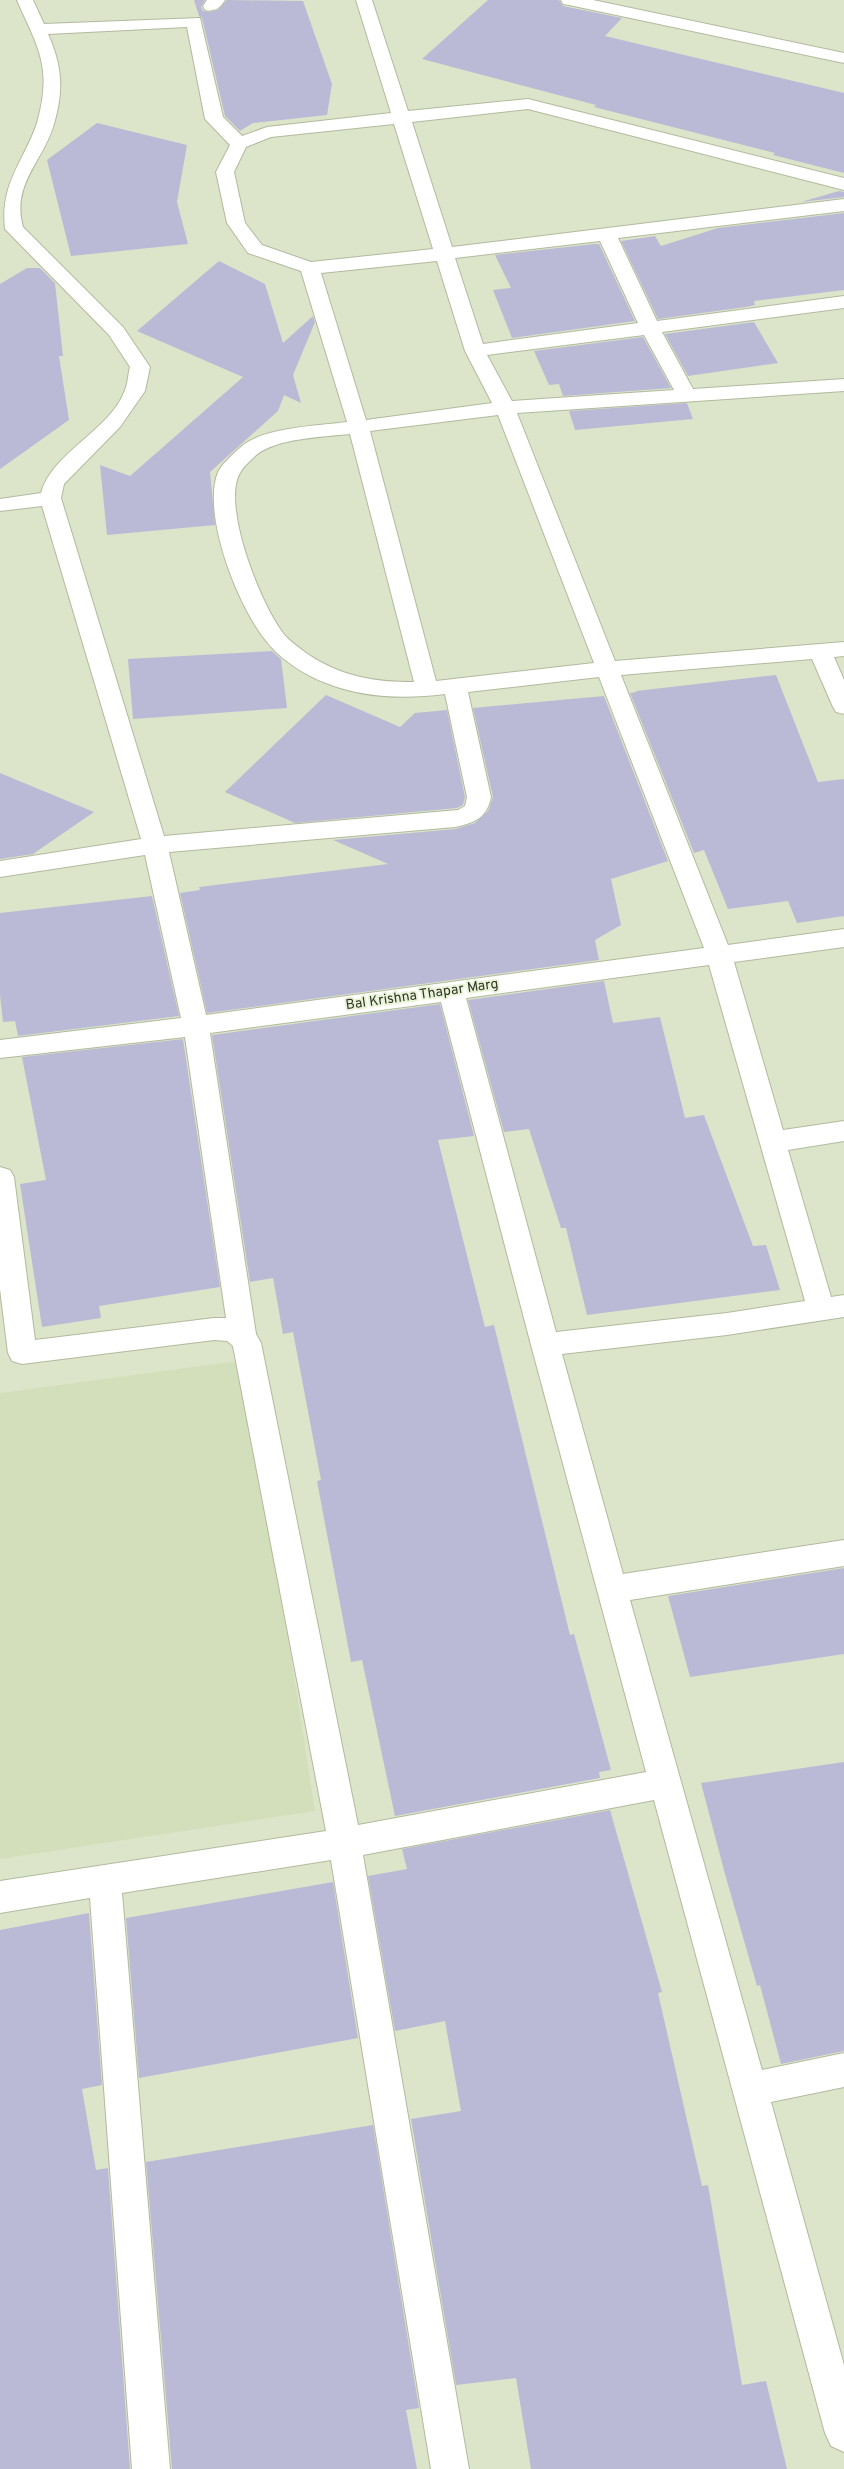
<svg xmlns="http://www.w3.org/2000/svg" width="844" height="2469" font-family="Overpass,sans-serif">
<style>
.built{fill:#d3dfbb}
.building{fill:#bbbad6}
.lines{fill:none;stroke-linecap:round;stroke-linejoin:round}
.minor-casing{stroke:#b1ba9e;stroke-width:2}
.minor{fill:#fff;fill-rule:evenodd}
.labels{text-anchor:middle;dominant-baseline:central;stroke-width:4;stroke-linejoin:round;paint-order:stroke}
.street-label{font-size:14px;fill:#32352a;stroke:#e9f3d6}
</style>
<rect width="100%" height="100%" fill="#dce5c9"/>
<path class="built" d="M245,1360l70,451 -315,48v-466z"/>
<path class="building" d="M194,0h11l-4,7 2,4 6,1 9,-2 9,-10 76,1 29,83 -5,31 -74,8 -13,8 -15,-15 -23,-98 -3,-2z
M488,0h71l4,6 59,12 -17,18 239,57v80l-71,-18 2,-2 -181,-46 2,-2 -174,-46z
M97,123l90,22 -10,57 11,42 -117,12 -24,-96z
M839,191l5,1v5l-43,5z
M844,213v77l-90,11 1,4 -9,2 -88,12 -37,-78 34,-5 6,10 57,-18z
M594,244h5l36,77 -123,17 -19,-48 18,-2 -16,-33z
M219,261l46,23 18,59 30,-27 2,6 -22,53 8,28 -17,-8 -6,16 -68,61 5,53 -108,10 -7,-70 30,11 113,-99 -106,-46z
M27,268h13l15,15 8,73h-4l10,64 -69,49v-185z
M754,322l24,41 -90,13 -23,-42z
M643,337l28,51 -108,8 -4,-12 -10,1 -15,-34z
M687,403l6,16 -118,11 -6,-19z
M272,651l9,8 6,49 -154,11 -5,-60z
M776,675l42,107 26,-3v137l-47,7 -9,-22 -60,8 -24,-59 -10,3 -64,-160 7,-1 -1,-1z
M326,695l74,32 15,-14 32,-3 18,87 -2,8 -6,3 -162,15 -70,-31z
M604,696l64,165 -57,18 10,46 -26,15 4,20 -392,53 -27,-120 20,-3 -1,-3 189,-23 -55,-24 122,-11 20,-6 13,-12 5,-14 -20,-89z
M0,773l94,39 -61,42 -33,5z
M152,896l27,120 -161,20 -3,-15 -12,1 -3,-27v-82z
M604,981l9,42 47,-6 25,101 19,-3 49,131 13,-1 14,45 -193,25 -21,-87h-5l-32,-99 -25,3 -36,-132z
M440,1004l34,132 -36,4 47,187 9,-2 76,310 4,-1 37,136 -12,2 1,6 -205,38 -33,-156 -11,2 -34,-181 4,-1 -28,-148 -10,2 -10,-56 -23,4 -38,-247z
M183,1039l37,248 -121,19 2,12 -59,9 -22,-143 26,-4 -24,-123z
M844,1568v86l-154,23 -22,-81z
M844,1762v289l-63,13 -21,-79 -3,1 -32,-112 -24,-91z
M610,1810l52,182 -4,1 44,193 6,-1 34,200 24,-4 21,88h-256l-15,-91 -60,7 -45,-266 50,-8 -16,-90 -50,10 -27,-155 39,-7 -5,-20z
M333,1882l25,156 -219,40 -13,-160z
M89,1913l13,172 -20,4 14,81 12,-2 22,301h-130v-539z
M373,2125l46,283 -13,2 11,59h-245l-26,-307z"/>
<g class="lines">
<defs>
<path id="minor" d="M17,0h16l11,24 156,-6 23,99 19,19 25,-9 124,-14 -35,-113h16l36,111 120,-12 316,79v12l-316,-81 -116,13 40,125 392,-48v12l-226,27 39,83 187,-25v12l-182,24 31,57 151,-10v12l-327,22 98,248 229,-19v14l-10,1 10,23v34l-8,-2 -3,-5 -21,-48 -191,16 107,270 116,-16v18l-110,15 49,168 61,-9v20l-56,9 43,147 13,-2v22l-117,18 -165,19 61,220 221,-34v26l-214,34 132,470 82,-17v34l-73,15 73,263v87l-13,-6 -6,-13 -171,-633 -291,55 106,614h-38l-100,-609 -209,33 48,576h-38l-42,-571 -90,15v-32l326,-50 -93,-485 -6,-5 -13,-1 -192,24 -10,-3 -4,-8 -8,-64v-122l10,3 4,7 21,163 179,-22h12l-41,-281 -185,21v-18l181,-22 -36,-163 -145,22v-16l141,-22 -99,-333 -42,5v-12l41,-6c11,-41 70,-63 84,-103 3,-7 3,-16 5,-23l-21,-32 -104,-106c-5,-45 17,-65 31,-103 5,-16 9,-38 7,-54 -2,-25 -17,-50 -26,-72zM187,27l18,92 25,26 -14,27 11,51 21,30 53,18 46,151c-30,4 -84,5 -106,25 -7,6 -19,17 -23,25 -17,42 21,137 49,170 13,17 39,34 59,41 37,15 80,16 119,11l22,103 -2,9 -7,4 -294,26 -103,-338 3,-14 56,-57 25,-36 5,-24 -27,-40 -100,-100c-12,-43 20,-65 31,-103 10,-34 8,-59 -6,-90zM394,124l39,125 -122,13 -49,-17 -17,-22 -11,-51 12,-25 25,-10zM600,241l38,82 -155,21 -28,-86zM437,261l28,90 27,52 -126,17 -45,-147zM644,335l30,55 -162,11 -25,-46zM498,415l96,248 -158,18 -66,-250zM350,434l64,248c-40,0 -71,-5 -105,-27 -8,-6 -20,-14 -26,-22 -22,-28 -62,-128 -43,-160 3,-6 10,-12 15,-17 20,-18 68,-19 95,-22zM599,677l105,271 -498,67 -37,-163 286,-25c19,-4 32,-9 36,-30l-23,-105zM709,965l96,336 -78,12 -171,19 -90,-334zM441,1002l90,343 115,427 -288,53 -97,-482 -5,-9 -46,-301z
M207,0h18c-5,8 -10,12 -20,10l-2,-4z
M561,0h32l251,53v10l-275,-58 -6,-1z"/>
</defs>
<use href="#minor" class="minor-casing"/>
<use href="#minor" class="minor"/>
</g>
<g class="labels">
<g class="street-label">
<text transform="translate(422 995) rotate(-8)">Bal Krishna Thapar Marg</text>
</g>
</g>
</svg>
